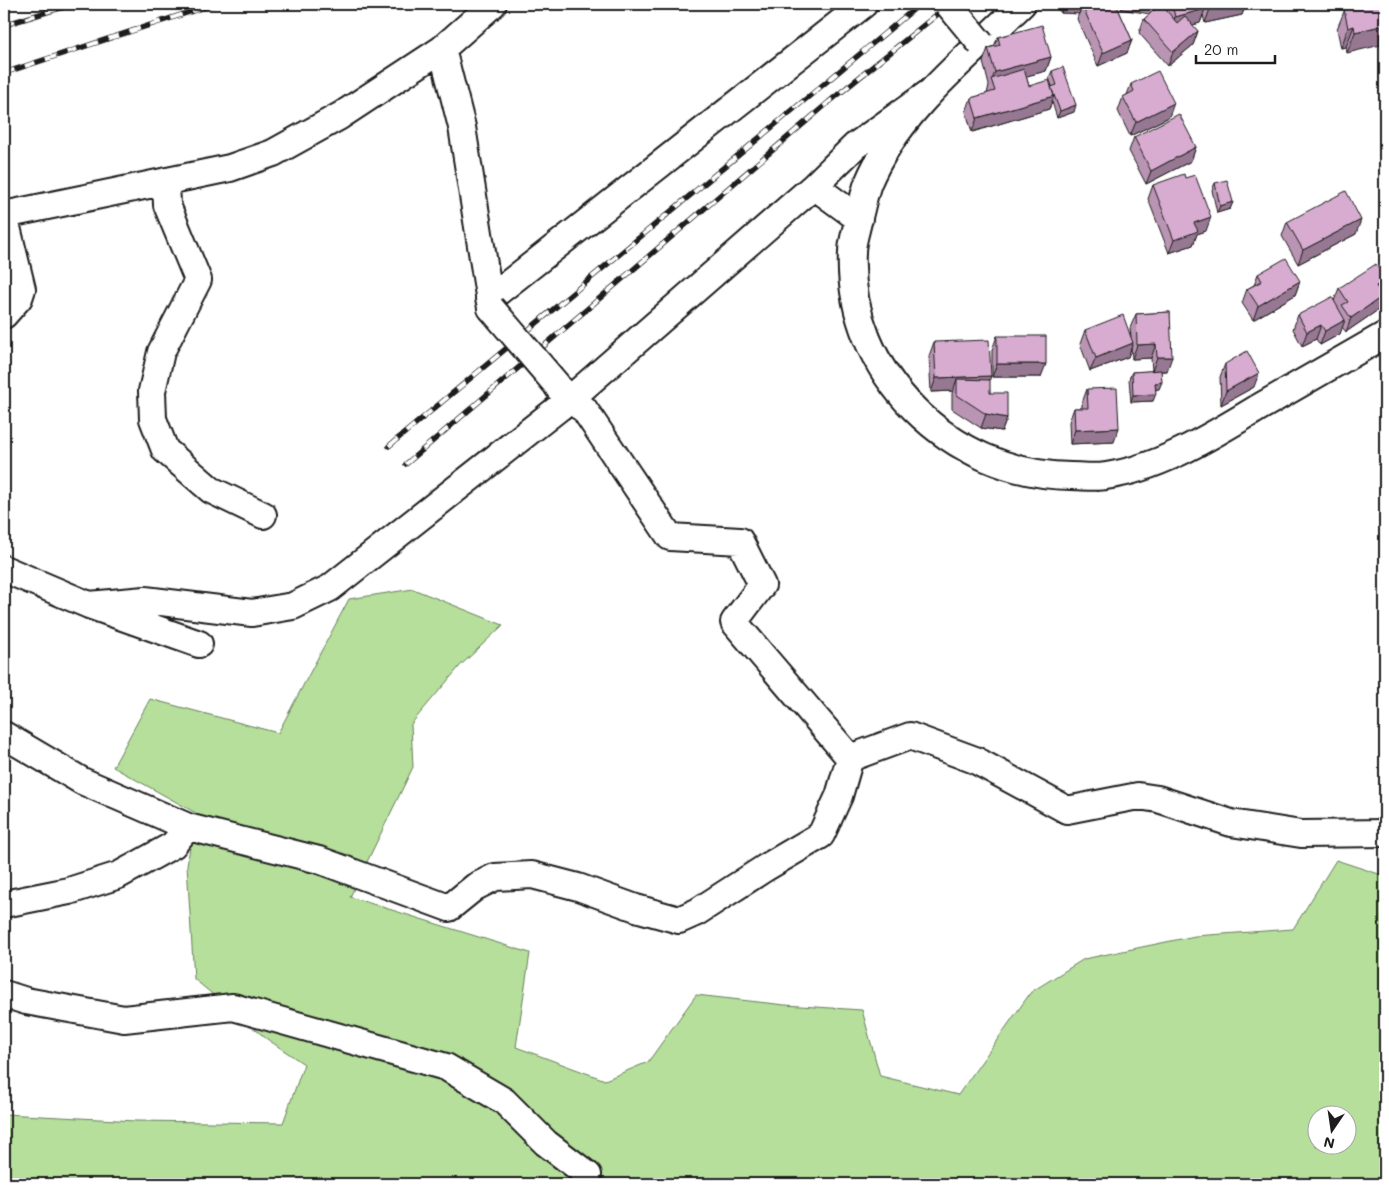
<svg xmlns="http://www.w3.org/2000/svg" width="1389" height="1188" font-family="Mali,sans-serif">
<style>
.green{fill:#b5df9b;stroke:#687e5c;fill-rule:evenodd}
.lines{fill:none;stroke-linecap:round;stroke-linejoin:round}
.minor-casing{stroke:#1c1c1c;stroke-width:30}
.minor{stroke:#fff;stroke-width:26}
.rail-casing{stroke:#1c1c1c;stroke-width:5.5}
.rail{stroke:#fff;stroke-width:4;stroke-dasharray:11;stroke-linecap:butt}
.minor-bridge-casing{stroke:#1c1c1c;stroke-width:30;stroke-linecap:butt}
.minor-bridge{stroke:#fff;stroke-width:26}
.wall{fill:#b994b3;stroke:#1c1c1c}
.shaded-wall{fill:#967892;stroke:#1c1c1c}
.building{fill:#d7acd0;stroke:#1c1c1c}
</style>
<rect width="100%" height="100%" fill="#fff"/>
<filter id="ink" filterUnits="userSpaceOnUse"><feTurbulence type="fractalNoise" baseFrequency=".02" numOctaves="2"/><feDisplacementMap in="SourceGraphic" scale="10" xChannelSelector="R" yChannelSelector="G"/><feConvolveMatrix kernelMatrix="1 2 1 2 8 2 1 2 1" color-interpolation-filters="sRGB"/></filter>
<g filter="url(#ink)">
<path class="green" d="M413,589l90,36 -43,41 -49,58 2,43 -63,130 180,56 -14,94 89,33 43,-18 48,-67 89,10 77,5 18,66 78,19 73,-103 53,-33 111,-23 98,-7 43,-69 49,16v308h-1381v-70l132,7 147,2 21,-59 -37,-25 -73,-60 -7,-114 9,-52 -83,-46 37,-68 128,34 71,-134zM1316,1116h30v30h-30z"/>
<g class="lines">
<defs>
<path id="minor" d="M1022,4c-55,54 -123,106 -154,179 -4,11 -6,23 -9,34 -2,11 -7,24 -7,35 -6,122 100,223 219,224 11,0 24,2 35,0 55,-8 105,-40 152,-68 42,-24 85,-49 127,-73
M442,49l20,78 29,181
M166,181l1,24 31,75 -37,72 -9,39 1,28 12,31 46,40 52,25
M814,186l45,33
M4,215l226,-47 43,-15 67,-37 102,-67 51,-45
M489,299l375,-295
M4,315l15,-17 3,-9 -18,-74
M558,387l11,13 15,9 86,128 70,4 22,44 -28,37 116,136
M4,569l85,36 110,39
M89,605l56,-5 107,13 41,-7 37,-18 239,-188 245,-214 41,-40 74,-53
M4,735l78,46 106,46 131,33 130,48 26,-21 20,-10 37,-2 46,12 58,21 43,12 18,-8 68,-44 56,-33 18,-39 11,-38
M850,758l60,-22 65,24 92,50 71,-14 20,3 73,24 70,11 84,-1
M4,904l65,-13 50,-16 54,-30 15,-18
M4,994l22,7 98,18 109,-12 213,60 58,34 42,42 42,32"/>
</defs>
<use href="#minor" class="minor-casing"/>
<use href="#minor" class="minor"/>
<defs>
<path id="rail" d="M4,25l69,-21
M4,73l210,-69
M389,446l531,-442
M406,464l423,-362 121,-98"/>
</defs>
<use href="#rail" class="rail-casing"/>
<use href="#rail" class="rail"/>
<defs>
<path id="minor-bridge" d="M948,4l33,40
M491,308l66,77"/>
</defs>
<use href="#minor-bridge" class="minor-bridge-casing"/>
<use href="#minor-bridge" class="minor-bridge"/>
</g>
<path class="wall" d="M1054,4h62l16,36 -5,13 -29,13 -21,-47 2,-6h-18z
M1122,4h40l-1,1 4,4 -1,-5h82l-4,11 -37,8 -2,-8 -3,8 -8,2 6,6 -5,14 -25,21 -29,-33 5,-14 6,-5 -29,-5z
M1344,4h41l-38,49 -1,-6 -5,1 -4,-19 8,-20z
M998,37l53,20 -5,14 -20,5 3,10h23l-3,-8 3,-7 22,41 -17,6 -5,-16 -3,7 -77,23 -6,-20 5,-14 16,-4 2,-9 -6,-23 5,-14 6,-2z
M1131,84l38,33 -39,19 -12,-25 5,-14 4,-2z
M1134,137l62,10 -5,14 -45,23 -17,-33z
M1215,183l18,19 -3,7 -13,4 -5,-23z
M1153,185l53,46 -9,3 -4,11 -24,8 -21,-54z
M1287,222l69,12 -58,30 -16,-28z
M1258,274l42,7 -5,14 -42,25 -11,-17 5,-14 7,-4z
M1385,278v4l-4,11 -3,17 -32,22 -4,-5 -2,7 -20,11 -4,-6 -14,7 -9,-17 5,-14 36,-14 5,-13z
M1170,312l-3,59h-6l-2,18h-3l-3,12 -22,1 -2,-23 3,-7 20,-1 -1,-13 -19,1 -1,-11 -3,9 -38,14 -10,-27 5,-14 46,7 -1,-9 6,-14z
M997,336l44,41h-49v-27z
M934,342l55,38 1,13 17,25 -5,13 -21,-3 -29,-19v-16l1,-2 -22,1 -2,-36z
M1225,364l29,23 -33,18 -1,-28z
M1087,389l27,53 -44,2 -1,-22 5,-14h8v-5z"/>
<path class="shaded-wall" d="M1064,4h28l-10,1 -3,9 -18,-1z
M1234,4h12l-4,11 -37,8 5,-14z
M1256,4h4l-5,3z
M1205,9l-5,14 -30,8 5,-14z
M1385,25v19l-38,9 8,-21z
M1354,26l-8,21 -5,1 7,-20z
M1198,31l-5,14 -25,21 5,-14z
M1132,40l-5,13 -29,13 5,-13z
M1051,57l-5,14 -53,14 -1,-5 3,-8z
M1054,96l-5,13 -77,23 5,-14z
M1174,103l-5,14 -39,19 6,-14z
M1076,105l-2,7 -17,6 3,-7z
M1196,147l-5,14 -45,23 5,-13z
M1233,202l-3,7 -13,4 3,-7z
M1211,217l-5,14 -9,3 -4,11 -24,8 5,-13 20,-17z
M1361,220l-5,14 -58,30 5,-14z
M1385,280v2l-4,11 -5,-7z
M1300,281l-5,14 -42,25 5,-14z
M1383,296l-5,14 -32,22 5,-14z
M1345,320l-5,14 -20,11 5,-14z
M1321,325l-5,14 -14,7 5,-14z
M1133,343l-5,14 -38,14 6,-13z
M1156,344l-5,14 -19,1 5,-14z
M1157,357h15l-5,14h-15z
M997,364h49l-5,13h-49z
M1259,373l-5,14 -33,18 5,-14z
M991,376l-5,14 -29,-11 -4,12 -22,1 5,-14z
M1162,382l-3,7 -6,1 2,-7z
M1156,394l-3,7 -22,1 2,-7z
M986,414l21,4 -5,13 -21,-3z
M1119,428l-5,14 -44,2 5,-14z"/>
<path class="building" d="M1085,4h31l16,36 -29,13 -21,-48z
M1161,4l16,19 8,-7 13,15 -25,21 -29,-33z
M1172,4h32l1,5 -30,8z
M1209,4h25l-24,5z
M1356,4h29v21l-30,7 -1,-6 -6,2 -4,-19 12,-3z
M1042,25l9,32 -56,15 -7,-24 12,-3 -2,-8z
M1063,67l13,38 -16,6 -9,-24 6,-2 -5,-14z
M1024,69l5,17 20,-6 5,16 -77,22 -6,-20 24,-7 -4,-12z
M1158,71l16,32 -38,19 -13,-25 11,-6 -3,-7z
M1179,114l17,33 -45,24 -17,-34z
M1184,174l1,4 10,-3 16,42 -17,6 4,8 -24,9 -21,-55z
M1227,180l6,22 -13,4 -5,-23z
M1346,191l15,29 -58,30 -16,-28z
M1286,258l14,23 -42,25 -11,-17 15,-8 -4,-7z
M1376,264l9,14v2l-9,6 7,10 -32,22 -9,-13 6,-3 -9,-14z
M1332,297l13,23 -20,11 -4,-6 -14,7 -9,-17z
M1170,312l2,45h-15l-1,-13 -19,1 -1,-31z
M1123,315l10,28 -37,15 -11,-28z
M997,336h49v28h-49z
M989,340l2,36 -55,2 -2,-36z
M1247,351l12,22 -33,18 -1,-27z
M1161,370l1,12 -7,1 1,11 -23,1 -1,-23z
M957,379l33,1v13h17v25l-21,-4 -29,-19z
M1117,388l2,40 -44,2 -1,-22h14l-1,-19z"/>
</g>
<rect width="1389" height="1188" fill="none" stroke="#fff" stroke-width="20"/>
<rect x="10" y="10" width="1369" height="1168" fill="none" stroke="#1c1c1c" stroke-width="2" filter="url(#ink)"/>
<g transform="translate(1332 1130) rotate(193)"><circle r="24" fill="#ffffff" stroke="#a4a4a4"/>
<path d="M0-4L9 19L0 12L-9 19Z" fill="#1c1c1c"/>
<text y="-8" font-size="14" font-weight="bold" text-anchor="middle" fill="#1c1c1c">N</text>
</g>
<path d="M1196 55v8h79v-8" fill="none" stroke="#1c1c1c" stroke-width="2.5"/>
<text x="1204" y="55" font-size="15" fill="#1c1c1c" stroke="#ffffff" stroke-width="4" paint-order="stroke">20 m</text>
</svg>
